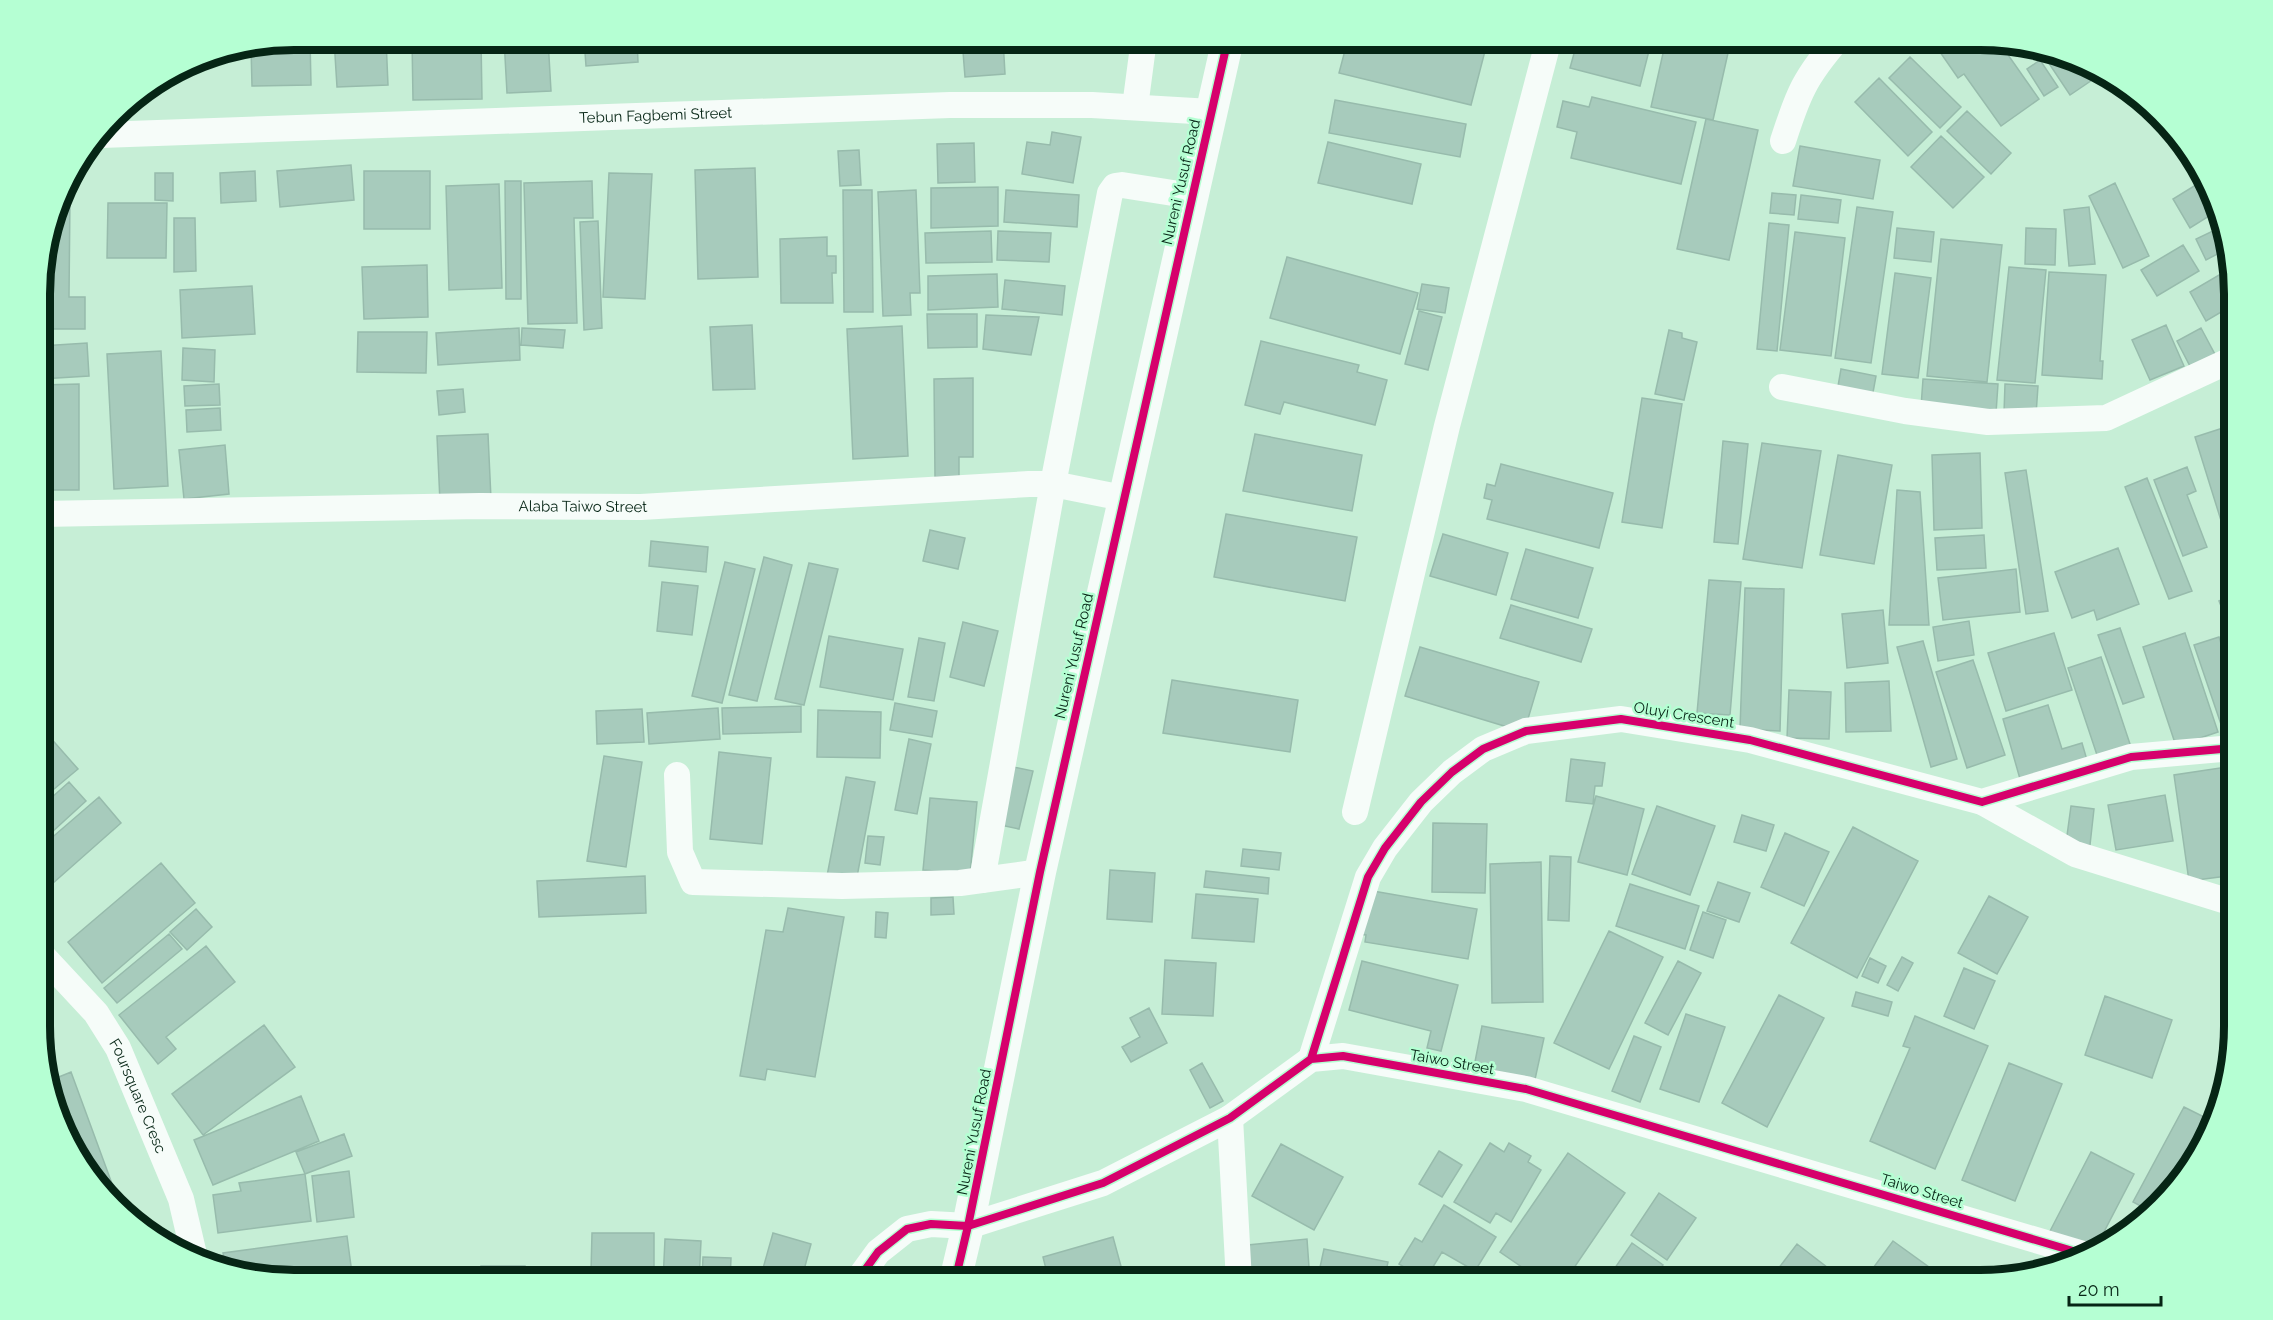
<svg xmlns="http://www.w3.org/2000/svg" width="2273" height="1320" font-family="Raleway,sans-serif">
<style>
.building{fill:#a7cbbc;stroke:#97bbac;stroke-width:1.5}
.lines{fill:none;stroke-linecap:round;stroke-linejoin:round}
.minor{stroke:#f6fcf9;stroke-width:26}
.tertiary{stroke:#f6fcf9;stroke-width:32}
.cycleway-casing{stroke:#b5ffd3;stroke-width:11}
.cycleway{stroke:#d6006c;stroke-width:8}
.labels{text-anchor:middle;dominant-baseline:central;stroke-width:5;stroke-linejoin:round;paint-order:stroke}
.street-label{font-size:15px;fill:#062515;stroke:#b5ffd3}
.rim{fill:none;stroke:#062515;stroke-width:8}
</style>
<rect width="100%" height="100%" fill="#c6eed6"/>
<path class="building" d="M294,39h16l1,46 -59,1 -1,-39z
M334,39h52l2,46 -51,2z
M412,39h69l1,60 -69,1z
M504,39h44l3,52 -44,2z
M584,39h53l1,23 -52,4z
M962,39h41l2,35 -40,3z
M1348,39h89l48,12 -14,54 -132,-32z
M1578,39h74l-12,47 -70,-18z
M1931,39l68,3 40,57 -38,27 -37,-52 -6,4z
M1666,40l62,13 -15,67 -62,-13z
M2056,52l48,20 -34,23 -24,-36z
M1910,57l51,50 -21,21 -51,-50z
M2040,60l18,27 -14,9 -17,-27z
M1879,78l53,54 -24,24 -53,-54z
M1592,97l104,25 -15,62 -110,-26 6,-26 -20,-5 6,-26 26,6z
M1335,100l131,24 -6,33 -131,-24z
M1967,111l44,42 -20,21 -44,-43z
M1706,119l52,11 -29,130 -52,-11z
M2166,122l10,14 -9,6 -9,-14z
M1052,132l29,5 -8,46 -51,-9 5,-32 23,3z
M1941,136l43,41 -31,31 -42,-41z
M2179,139l10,13 -9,5 -8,-14z
M1328,142l93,22 -9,40 -94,-21z
M974,143l1,39 -37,1 -1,-39z
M1800,146l80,14 -7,39 -80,-13z
M859,150l2,35 -21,1 -2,-35z
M351,165l3,35 -74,7 -3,-36z
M755,168l3,109 -60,2 -3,-109z
M255,171l1,30 -35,2 -1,-30z
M364,171h66v58h-66z
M155,173h18v28l-18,-1z
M609,173l43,1 -7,125 -42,-2z
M2204,180l10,33 -24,15 -17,-29z
M505,181h16v118h-15z
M592,181l1,37h-19l3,105 -49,1 -4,-141z
M2115,183l34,73 -26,12 -34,-72z
M499,184l3,104 -53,2 -3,-104z
M998,187v39l-67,2v-40z
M843,190h29l1,122h-29z
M916,190l4,103h-10l1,22 -28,1 -5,-124z
M1006,190l73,5 -2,32 -73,-5z
M1772,193l24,2 -2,20 -24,-2z
M1801,195l40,5 -3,23 -40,-4z
M61,196h9l-1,101h16v32h-44v-68z
M108,203h59l-1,55h-59z
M1857,207l36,5 -22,151 -36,-5z
M2089,207l6,57 -26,2 -5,-56z
M174,218h21l1,53 -22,1z
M598,221l4,107 -18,2 -4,-108z
M1769,223l20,2 -12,126 -20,-2z
M1897,228l37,4 -3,30 -37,-4z
M2026,228l30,1 -1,36 -30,-1z
M2219,228l6,22 -19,10 -10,-21z
M991,231l1,31 -66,1 -1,-30z
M998,231l53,2 -2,29 -52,-2z
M1795,232l50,6 -14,118 -51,-6z
M827,237v19h9v17h-4l1,30h-52l-1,-64z
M1941,239l61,6 -15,137 -60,-6z
M2183,245l16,26 -42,25 -16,-26z
M1287,257l131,36 -18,61 -130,-36z
M427,265l1,52 -64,2 -2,-52z
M2009,267l37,3 -11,113 -38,-3z
M2231,268l2,37 -27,16 -16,-29z
M2049,272l57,3 -6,86h3l-1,18 -60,-4z
M1895,273l36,5 -13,100 -36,-4z
M997,274l1,33 -70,3v-34z
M1005,280l60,6 -3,29 -60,-6z
M1422,284l27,4 -4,25 -28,-4z
M252,286l3,48 -73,4 -2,-48z
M1419,311l23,6 -14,53 -23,-6z
M927,314h50v33l-49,1z
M986,315l53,2 -8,38 -48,-6z
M752,325l3,64 -42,1 -3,-63z
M2166,325l18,41 -34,14 -18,-40z
M902,326l6,130 -55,3 -6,-130z
M519,328l1,32 -82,5 -2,-32z
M522,328l43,2 -2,18 -42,-3z
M2201,328l17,32 -25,12 -16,-31z
M1669,330l13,3v5l15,4 -13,58 -29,-6z
M358,332h69l-1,41 -69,-1z
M1261,341l98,24 -2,7 30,8 -12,45 -91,-23 -4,12 -35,-9z
M87,343l2,33 -48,3v-33z
M183,348l32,2 -1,32 -32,-2z
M161,351l7,135 -54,3 -7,-135z
M1841,369l35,7 -4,22 -35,-6z
M973,378v79h-14v19l-24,1 -1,-98z
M1923,379l75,5 -2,29 -75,-6z
M79,384v106h-38v-105z
M219,384l1,21 -35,1 -1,-20z
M2005,384l33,2 -2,29 -32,-2z
M463,389l2,23 -26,3 -2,-24z
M1642,398l40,6 -20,124 -40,-6z
M220,408l1,22 -34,2 -1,-22z
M2226,427l7,25v107l-38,-122z
M488,434l3,65 -51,3 -3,-66z
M1255,434l107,21 -10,56 -109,-20z
M1723,441l25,3 -10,100 -24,-2z
M1762,443l59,8 -19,117 -59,-9z
M225,445l4,49 -45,5 -5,-49z
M1980,453l2,75 -48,2 -2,-75z
M1838,455l54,10 -18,99 -54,-9z
M1501,464l112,29 -14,55 -112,-29 5,-19 -8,-2 3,-14 8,2z
M2187,467l9,24 -9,4 20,52 -24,9 -29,-76z
M2026,470l22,141 -22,3 -21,-141z
M2147,478l45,113 -23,8 -44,-112z
M1897,490l23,2 9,133h-40z
M1226,514l131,23 -12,64 -131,-24z
M930,530l35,8 -7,31 -35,-8z
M1443,534l65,19 -12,42 -66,-19z
M1984,535l2,33 -49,2 -2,-32z
M651,541l57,6 -2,25 -57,-6z
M2118,548l21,56 -42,16 -3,-10 -22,8 -17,-46z
M1526,549l67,19 -15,50 -67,-19z
M764,557l28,8 -35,136 -28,-6z
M725,562l30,7 -33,134 -30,-7z
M809,563l29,6 -34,136 -29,-6z
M2016,569l4,43 -77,8 -5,-42z
M1709,580l32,2 -11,133 -33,-2z
M662,582l36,4 -6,49 -35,-4z
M1745,588l39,1 -4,142 -40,-2z
M2233,595v42l-14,-36z
M1511,605l81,24 -11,33 -81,-24z
M1883,610l5,53 -41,5 -5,-54z
M1969,621l5,34 -36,6 -5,-34z
M963,622l35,9 -14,55 -34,-9z
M2120,628l24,69 -21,7 -25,-69z
M2054,633l18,57 -66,21 -18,-58z
M2185,633l33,99 -42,14 -33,-99z
M829,636l74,13 -10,51 -73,-13z
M2219,637l14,44v49l-9,3 -30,-88z
M919,638l26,5 -11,58 -26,-4z
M1923,641l34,118 -26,8 -34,-120z
M1420,647l119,35 -15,50 -119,-36z
M2101,657l32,96 -33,11 -32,-96z
M1973,660l32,95 -38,13 -31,-96z
M1172,680l126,20 -8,52 -127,-19z
M1889,681l2,50 -45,1 -1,-49z
M1789,690l42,2 -2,47 -42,-1z
M895,703l42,8 -5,26 -42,-7z
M2048,705l14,44 20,-6 7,24 -67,19 -19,-67z
M801,706v26l-78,2 -1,-26z
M718,708l2,31 -71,5 -2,-31z
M642,709l2,33 -47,2 -1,-33z
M818,710l63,2 -1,46 -63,-1z
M48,735l30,34 -37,31v-59z
M909,739l22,5 -14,70 -22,-4z
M719,752l52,6 -9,86 -52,-5z
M604,756l38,6 -16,105 -39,-6z
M1571,759l34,4 -3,23h-7l-2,18 -27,-3z
M2233,766v45l-12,1 6,64 -38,5 -15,-106z
M1013,767l20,4 -14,58 -19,-4z
M846,777l29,5 -19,100 -29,-6z
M69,782l17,19 -45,41v-35z
M2165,795l8,46 -57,9 -8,-45z
M1596,796l48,13 -17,66 -49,-13z
M99,797l22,26 -78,69 -2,-45z
M930,798l47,4 -7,72 -47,-4z
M1657,806l58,20 -25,69 -58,-21z
M2071,806l23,3 -4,36 -24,-2z
M1742,815l32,10 -8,26 -32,-9z
M1433,823l54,1 -2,69 -53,-1z
M1853,827l65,34 -61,117 -66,-35z
M1785,833l44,19 -25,54 -43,-19z
M868,836l16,1 -4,28 -15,-2z
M1243,849l38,4 -2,17 -38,-4z
M1550,856l21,1 -2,64 -21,-1z
M1541,862l2,140 -51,1 -2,-139z
M161,863l34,40 -93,80 -34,-41z
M1110,870l45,3 -3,49 -45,-3z
M1206,871l63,7 -1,16 -64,-7z
M645,876l1,37 -107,4 -2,-36z
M1718,882l32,11 -11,29 -32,-11z
M1630,884l69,22 -14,43 -69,-23z
M1373,891l104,18 -9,50 -103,-17 1,-7 -8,-1z
M41,893l9,9 -9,9z
M1196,894l62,5 -4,43 -62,-4z
M1989,896l39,21 -31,57 -39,-21z
M953,897l1,17 -23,1v-17z
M788,908l56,9 -29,160 -48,-8 -2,11 -25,-4 26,-146 17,2z
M196,909l16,18 -25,23 -17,-18z
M876,912l12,1 -2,25 -11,-1z
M1703,912l23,8 -13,38 -23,-8z
M1609,931l54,26 -54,112 -55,-26z
M169,934l13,15 -65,54 -13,-15z
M206,946l29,36 -69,55 10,12 -18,15 -39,-49z
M1902,957l11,6 -15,28 -11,-6z
M1870,958l16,8 -8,17 -16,-7z
M1165,960l51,3 -3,53 -51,-2z
M1362,961l96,24 -17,66 -14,-3 4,-17 -82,-21z
M1678,961l23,12 -33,62 -23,-12z
M1964,968l31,13 -21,48 -30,-13z
M1856,992l36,10 -4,14 -36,-10z
M1779,995l45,23 -57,109 -45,-24z
M2105,996l67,24 -20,58 -67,-23z
M1149,1008l18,35 -36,19 -9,-15 18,-10 -10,-19z
M1686,1014l39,13 -26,75 -39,-13z
M1915,1016l73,30 -53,123 -65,-28 40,-93 -7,-2z
M264,1025l31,42 -92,68 -31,-41z
M1482,1026l62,12 -10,46 -61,-12z
M1634,1036l27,11 -21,55 -28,-11z
M1202,1063l21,38 -13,7 -20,-38z
M2009,1063l53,21 -47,117 -53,-21z
M71,1072l47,128 -1,1 -35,-33 -33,-87z
M301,1096l18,45 -106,44 -19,-45z
M2184,1107l26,13 -10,34 -40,52 -8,6 -19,-10z
M344,1134l8,22 -47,18 -9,-22z
M1490,1143l14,9 5,-9 22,13 -3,6 13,8 -30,52 -15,-9 -6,10 -36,-21z
M1281,1144l62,33 -29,53 -62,-34z
M1439,1151l23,14 -20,32 -23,-13z
M2091,1152l43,22 -40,77 -45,-18z
M1568,1153l57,40 -60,88h-23l-42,-29z
M349,1171l5,46 -37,5 -5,-46z
M305,1174l6,47 -93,12 -5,-38 28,-4 -2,-8z
M1659,1193l37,25 -29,42 -36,-25z
M1444,1205l52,32 -21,34 -33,-19 -17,28 -26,-16 16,-26 7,4z
M592,1233h62v39l-63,-1z
M773,1233l38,11 -10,37 -41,-2z
M347,1236l6,45h-60l-67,-10 -3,-18z
M1113,1237l12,44h-76l-6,-24z
M665,1239l36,2 -2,40h-36z
M1307,1239l3,42h-69l-3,-35z
M1893,1241l54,39 -72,1 -7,-6z
M1632,1243l31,22 -11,16h-46z
M1797,1244l48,37h-76z
M1324,1249l64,13 -4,19h-67z
M703,1257l28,1 -1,23h-28z
M481,1266h44v15h-44z
M1979,1267l18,13h-27z
M591,1271l61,3v7h-61z"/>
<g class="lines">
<g class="minor">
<path d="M1135,107l9,-68"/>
<path id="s1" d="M101,135l849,-30h142l119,7"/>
<path d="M1783,141c15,-47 22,-64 55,-102"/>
<path d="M1782,387l123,24 83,11 118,-4 127,-59"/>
<path id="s2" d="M41,514l439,-8 161,1 388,-23h24l70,14"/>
<path d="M677,775l3,77 13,30 149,4 118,-3 80,-11"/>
<path d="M1982,802l93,52 158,49"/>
<path d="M1355,812l92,-386 102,-387"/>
<path d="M982,880l71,-396 57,-291 5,-7 7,-1 70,11"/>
<path id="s3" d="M41,954l55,59 22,35 63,151 14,60"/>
<path d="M1311,1059l57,-182 17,-29 36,-46 31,-30 31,-23 43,-18 95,-12 129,21 232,62 149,-45 102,-9"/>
<path d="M1230,1118l9,163"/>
<path d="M857,1281l21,-29 29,-23 24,-5 37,2 135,-43 127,-65 81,-59 32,-3 183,33 557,165"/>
</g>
<path class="tertiary" d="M955,1281l13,-55 72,-354 188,-833"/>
<defs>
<path id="cycleway" d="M1311,1059l57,-182 17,-29 36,-46 31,-30 31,-23 43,-18 95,-12 129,21 232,62 149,-45 102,-9
M857,1281l21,-29 29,-23 24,-5 37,2 135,-43 127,-65 81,-59 32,-3 183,33 557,165
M955,1281l13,-55 72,-354 188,-833"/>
</defs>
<use href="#cycleway" class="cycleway-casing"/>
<use href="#cycleway" class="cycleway"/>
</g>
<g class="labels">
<g class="street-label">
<text stroke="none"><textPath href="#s1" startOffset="555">Tebun Fagbemi Street</textPath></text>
<text transform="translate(1181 182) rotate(-77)">Nureni Yusuf Road</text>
<text stroke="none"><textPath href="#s2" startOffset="542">Alaba Taiwo Street</textPath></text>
<text transform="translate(1074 656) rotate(-77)">Nureni Yusuf Road</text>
<text transform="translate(1684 715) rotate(9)">Oluyi Crescent</text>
<text transform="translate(1452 1062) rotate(10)">Taiwo Street</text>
<text stroke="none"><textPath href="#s3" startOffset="174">Foursquare Cresc</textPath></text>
<text transform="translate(974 1132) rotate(-79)">Nureni Yusuf Road</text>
<text transform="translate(1922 1191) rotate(17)">Taiwo Street</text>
</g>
</g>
<path d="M0 0H2273V1320H0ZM294 50H1980A244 244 0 0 1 2224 294V1026A244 244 0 0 1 1980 1270H294A244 244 0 0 1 50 1026V294A244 244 0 0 1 294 50Z" fill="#b5ffd3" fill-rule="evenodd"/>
<path class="rim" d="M294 50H1980A244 244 0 0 1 2224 294V1026A244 244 0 0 1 1980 1270H294A244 244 0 0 1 50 1026V294A244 244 0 0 1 294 50Z"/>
<path d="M2069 1296v9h92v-9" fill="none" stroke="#062515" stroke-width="3"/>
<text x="2078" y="1296" font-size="18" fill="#062515" stroke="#b5ffd3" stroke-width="4.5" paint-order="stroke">20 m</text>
</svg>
